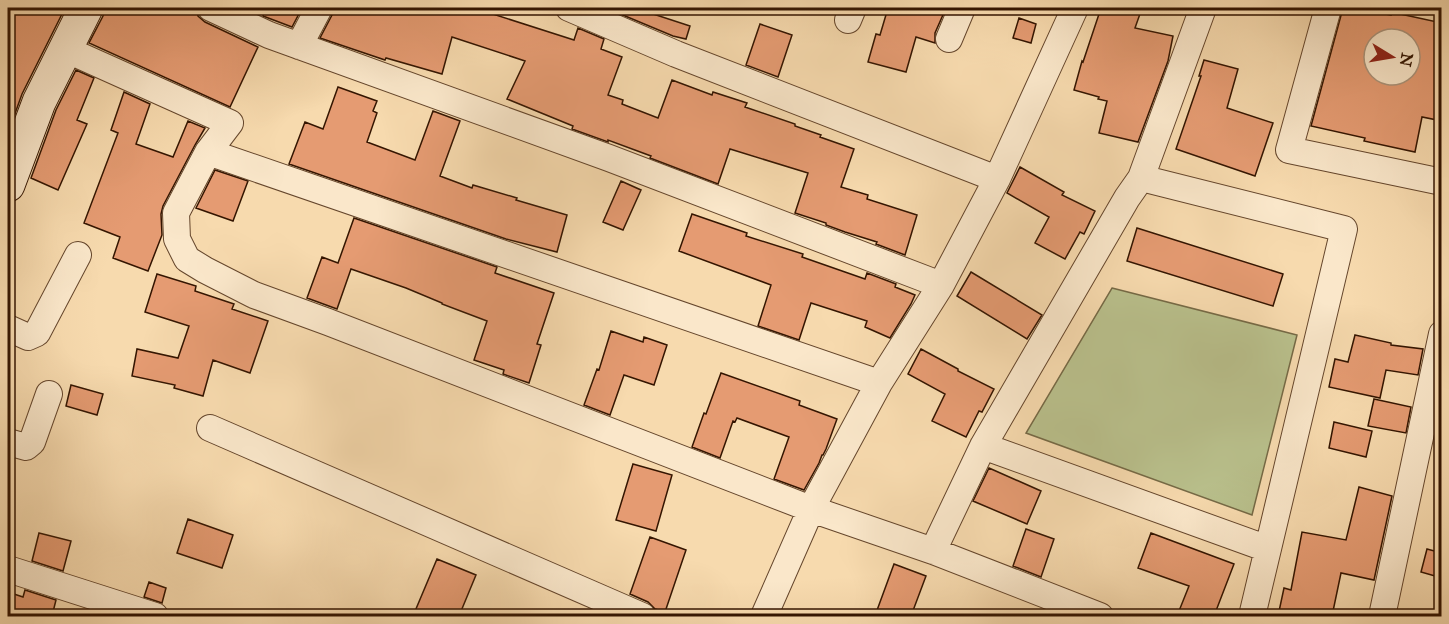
<svg xmlns="http://www.w3.org/2000/svg" width="1449" height="624" font-family="'IM FELL Great Primer',serif">
<style>
.green{fill:#b9c08c;stroke:#766a46;stroke-width:1.5}
.building{fill:#e59b72;stroke:#341501;stroke-width:1.5;fill-rule:evenodd}
.lines{fill:none;stroke-linecap:round;stroke-linejoin:round}
.street-casing{stroke:#65462c;stroke-width:28}
.secondary-casing{stroke:#341501;stroke-width:35}
.street{stroke:#fae7ca;stroke-width:26}
.secondary{stroke:#fae7ca;stroke-width:33}
</style>
<rect width="100%" height="100%" fill="#f7daae"/>
<filter id="stains"><feTurbulence type="fractalNoise" baseFrequency=".00333" numOctaves="4"/><feColorMatrix values="0 0 0 0 .2 0 0 0 0 .09 0 0 0 0 .02 0 0 0 .5 -.17"/></filter>
<radialGradient id="worn" r=".72"><stop offset=".6" stop-color="#630" stop-opacity="0"/><stop offset="1" stop-color="#630" stop-opacity=".3"/></radialGradient>
<path class="green" d="M1112,288l185,47 -45,180 -226,-82z"/>
<path class="building" d="M8,8h57l-43,86 -14,39z
M105,8h91l2,8 7,6 53,25 -28,60 -141,-64 14,-27z
M266,8h36l-10,19 -29,-11z
M334,8h140l100,32 4,-12 26,11 -3,10 21,8 -14,38 15,5 -1,4 36,14 14,-38 40,15 1,-3 34,11 -2,4 50,17v2l26,9 -1,2 34,12 -13,38 27,8 -1,4 50,16 -12,40 -29,-11 1,-2 -32,-10 -19,-7v-2l-31,-10 13,-40 -78,-24 -12,35 -68,-26 1,-2 -43,-16v2l-36,-13 1,-3 -66,-27 18,-38 -73,-24 -10,37 -56,-16 -1,2 -65,-22 12,-23z
M606,8h39l-1,3 46,15 -4,13 -13,-3z
M888,8h58l-11,25v10l-19,-6 -10,35 -38,-10 8,-28 4,1z
M1101,8h31l9,3 -6,17 38,8 -5,25 -30,81 -39,-9 8,-32 -9,-2 1,-2 -25,-7 8,-29 1,1z
M1343,8h12l36,7v-3l51,11 -6,30 6,1v67l-20,-4 -7,35 -51,-11 1,-3 -54,-12zM1374,39h36v36h-36z
M1019,18l17,6 -5,19 -18,-5z
M760,24l32,11 -14,42 -32,-12z
M1204,60l34,9 -11,39 46,15 -18,53 -79,-27 25,-73h-2z
M76,70l18,8 -17,42 10,4 -29,66 -27,-12 25,-68z
M338,87l39,14 -4,10 4,2 -10,29 48,18 18,-49 27,10 -20,55 32,12 1,-3 44,13 -1,2 51,15 -10,37 -51,-13 -217,-75 16,-42 18,7z
M124,92l26,12 -14,40 37,13 15,-36 17,7 -10,17 -32,61 -2,8 1,21 -14,36 -35,-13 7,-21 -36,-14 34,-90 -7,-3z
M1020,167l44,25 -2,3 33,16 -11,23 -4,-2 -15,27 -30,-16 14,-26 -42,-24z
M215,170l33,11 -15,40 -37,-13z
M621,181l20,9 -18,40 -20,-8z
M692,214l55,19 -1,3 57,18 -1,3 63,22 2,-6 29,11 -1,3 20,8 -4,9 -21,34 -25,-11 2,-6 -56,-18 -12,37 -41,-14 13,-41 -92,-34z
M354,218l143,49 -2,6 59,20 -17,51 4,1 -12,38 -26,-9 1,-4 -30,-10 13,-39 -45,-17v-1l-36,-15 -55,-19 -14,40 -30,-11 15,-41 16,6z
M1137,228l146,46 -10,32 -146,-45z
M971,272l71,43 -15,24 -70,-43z
M157,274l39,12 -1,5 39,13 -2,5 36,12 -18,52 -37,-13 -10,36 -29,-8 1,-3 -43,-9 5,-27 41,9 11,-32 -44,-14z
M611,331l32,11 1,-5 23,8 -13,40 -30,-10 -14,40 -26,-10 13,-36 2,1z
M1355,335l36,8v2l32,4 -5,26 -32,-5 -6,28 -51,-11 6,-28 13,3z
M921,349l37,20v2l36,18 -12,23 -3,-1 -13,26 -34,-16 13,-27 -37,-20z
M721,373l79,28 -1,4 38,14 -11,30 -3,6h-1l-3,8 -15,27 -30,-11 15,-42 -52,-19 -2,4 -2,-1 -13,37 -28,-11 12,-34 2,1z
M71,385l32,9 -6,21 -31,-9z
M1374,399l37,8 -5,26 -38,-7z
M1334,422l38,9 -6,26 -37,-9z
M633,464l39,11 -16,56 -40,-11z
M989,468l52,23 -14,33 -54,-23z
M1359,487l33,9 -18,84 -33,-7 -9,43h-54l6,-28 7,2 11,-58 44,8z
M188,519l45,16 -11,33 -45,-15z
M1026,529l28,10 -13,38 -28,-11z
M39,533l32,8 -8,30 -31,-10z
M1151,533l83,31 -20,52h-37l12,-30 -51,-18z
M650,537l36,13 -21,62 -10,-3 -7,-7 -18,-8z
M1427,549l15,4v25l-21,-6z
M437,559l39,16 -17,41h-46z
M894,564l32,12 -15,40h-25l-10,-3z
M149,582l17,6 -4,15 -18,-6z
M25,590l31,10 -4,16h-44v-24l15,5z"/>
<g class="lines">
<defs>
<path id="street" d="M211,8l58,27 340,123 332,127
M569,8l107,46 321,125
M1328,8l-39,142 153,32
M848,20l5,-12
M949,39l13,-31
M299,46l20,-38
M65,49l165,74 -22,29 -32,61 1,26 10,20 18,11 49,25 74,27 483,187 122,42 167,65
M208,152l671,231
M1141,178l203,51 -92,387
M8,328l20,9 9,-4 41,-78
M210,428l432,188
M8,442l18,5 6,-5 17,-48
M983,446l285,103
M933,551l50,-105 144,-248 14,-20 62,-170
M8,569l147,47
M764,616l47,-107 68,-126 62,-98 56,-106 78,-171
M1382,616l60,-282"/>
<path id="secondary" d="M8,185l31,-83 47,-94"/>
</defs>
<use href="#street" class="street-casing"/>
<use href="#secondary" class="secondary-casing"/>
<use href="#street" class="street"/>
<use href="#secondary" class="secondary"/>
</g>
<rect width="1449" height="624" fill="none" stroke="#f7daae" stroke-width="30"/>
<rect x="9" y="9" width="1431" height="606" fill="none" stroke="#341501" stroke-width="3"/>
<rect x="15" y="15" width="1419" height="594" fill="none" stroke="#341501" stroke-width="1.5"/>
<g transform="translate(1392 57) rotate(101)"><circle r="28" fill="#fae7ca" stroke="#ab937a" stroke-width="1.5"/>
<path d="M0-4.5L10 22L0 15L-10 22Z" fill="#8f2418"/>
<text y="-9" font-size="16" font-weight="bold" text-anchor="middle" fill="#341501">N</text>
</g>
<rect width="100%" height="100%" filter="url(#stains)"/>
<rect width="100%" height="100%" fill="url(#worn)"/>
</svg>
